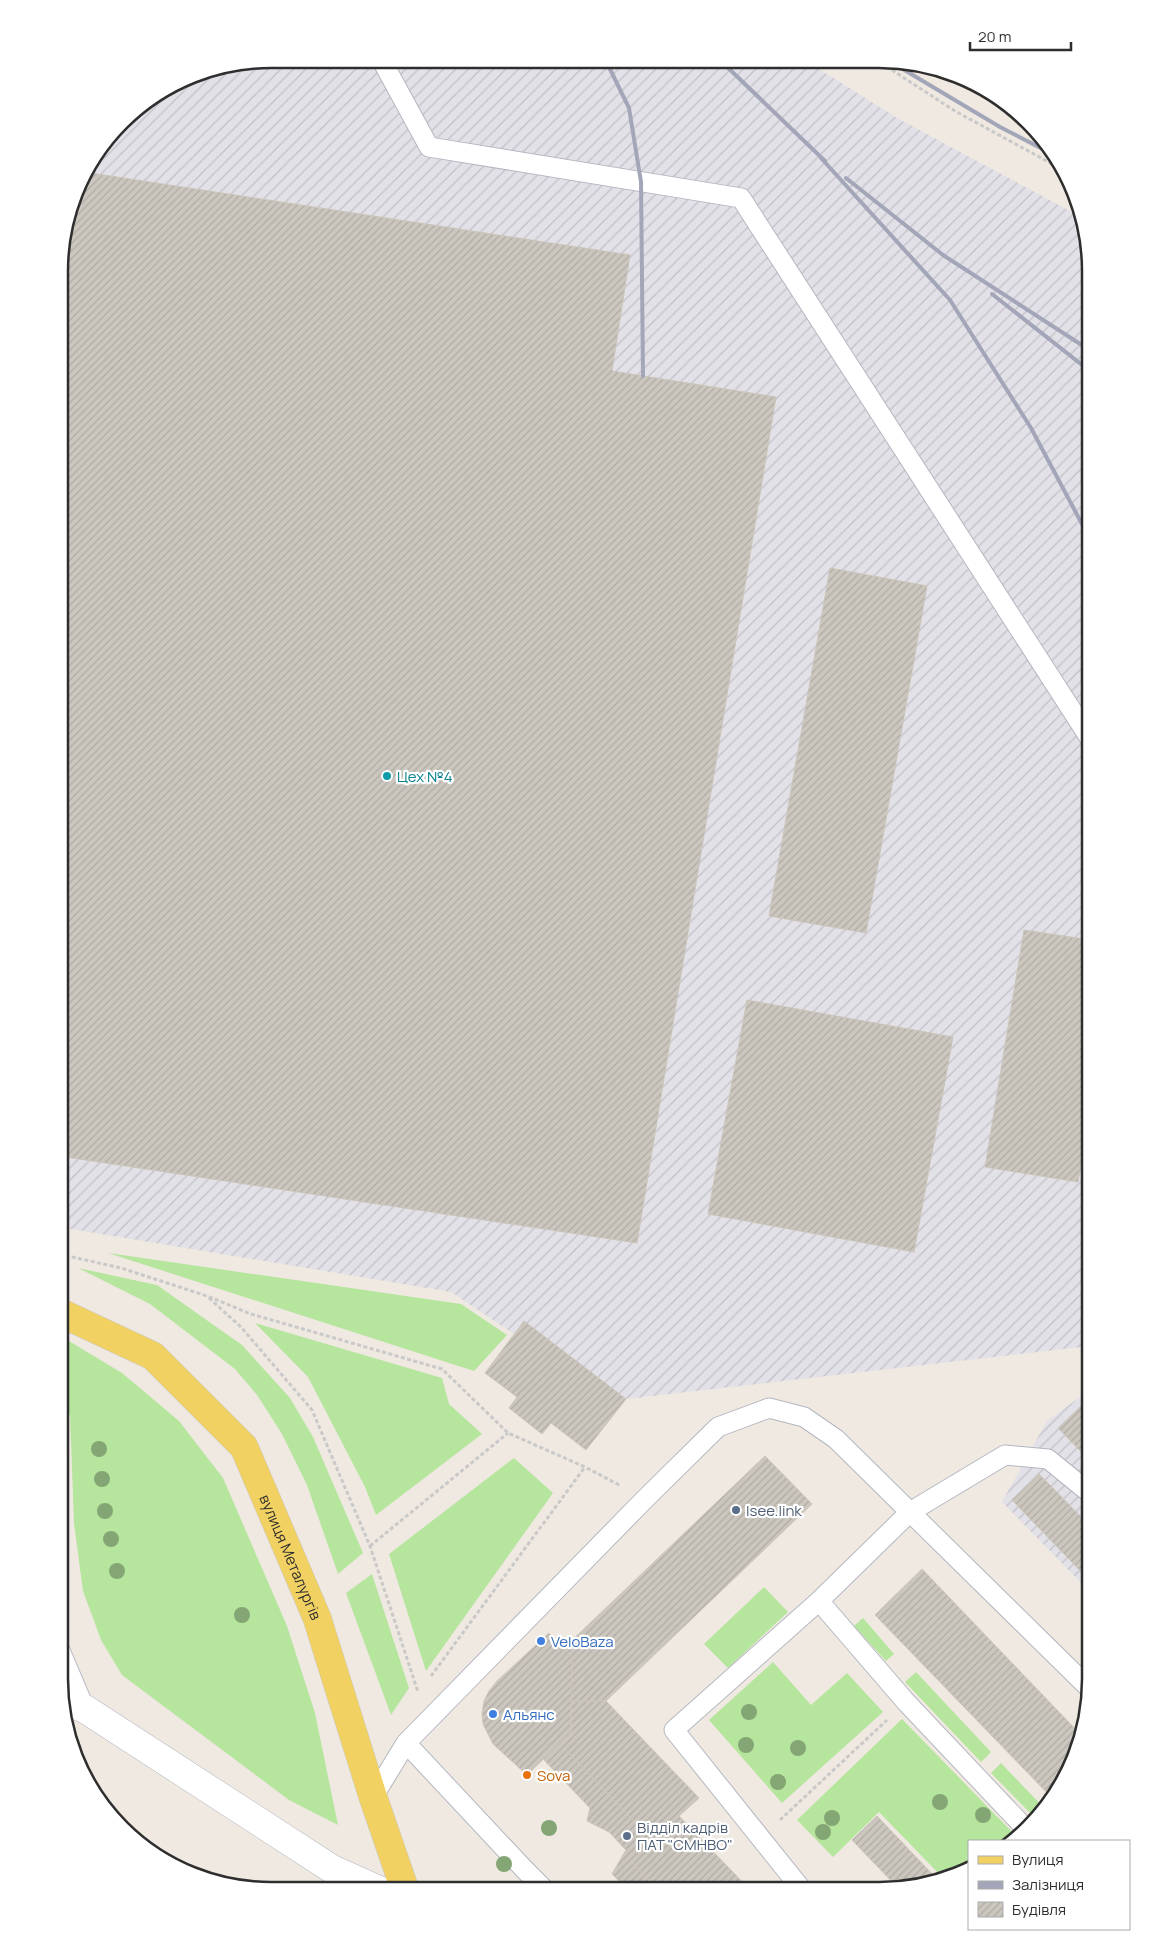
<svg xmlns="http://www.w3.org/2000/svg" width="1150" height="1950" font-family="Manrope,sans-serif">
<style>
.industrial{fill:url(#industrial-furrows)}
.grass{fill:#b6e59e}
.building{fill:url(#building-hatch);stroke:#cbc5ba}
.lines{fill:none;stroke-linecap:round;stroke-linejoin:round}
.lane-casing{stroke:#b4b7c1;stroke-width:21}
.secondary-casing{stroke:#b4b7c1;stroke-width:29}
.primary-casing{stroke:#c9c9c9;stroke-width:29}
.path{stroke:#c9c9c9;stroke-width:3;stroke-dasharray:4 2.5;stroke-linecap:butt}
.lane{stroke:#fff;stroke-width:19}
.secondary{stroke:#fff;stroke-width:28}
.primary{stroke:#f2d163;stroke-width:28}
.rail{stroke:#a3a6b8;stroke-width:4}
.tree{fill:#84a574}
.culture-dot{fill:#0f9aa8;stroke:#fff;stroke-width:2}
.service-dot{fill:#5c6f8a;stroke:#fff;stroke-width:2}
.shop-dot{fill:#3f7fe0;stroke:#fff;stroke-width:2}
.food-dot{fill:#e8710a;stroke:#fff;stroke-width:2}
.labels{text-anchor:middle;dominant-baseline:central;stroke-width:4.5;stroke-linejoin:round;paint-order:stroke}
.culture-label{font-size:15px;fill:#0d838f;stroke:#fff;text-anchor:start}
.service-label{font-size:15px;fill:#4e5e75;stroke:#fff;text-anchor:start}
.street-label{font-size:15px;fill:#2e2e2e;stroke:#fff}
.shop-label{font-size:15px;fill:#366cbe;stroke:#fff;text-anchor:start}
.food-label{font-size:15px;fill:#c56008;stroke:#fff;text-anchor:start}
.rim{fill:none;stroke:#2e2e2e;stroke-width:2.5}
</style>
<defs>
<pattern id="industrial-furrows" width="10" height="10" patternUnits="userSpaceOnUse" patternTransform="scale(1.25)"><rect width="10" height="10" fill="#e3e1e8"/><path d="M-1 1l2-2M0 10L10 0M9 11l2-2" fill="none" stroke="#c3c1c7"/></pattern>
<pattern id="building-hatch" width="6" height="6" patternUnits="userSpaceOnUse" patternTransform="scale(1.25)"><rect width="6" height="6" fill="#cbc7bf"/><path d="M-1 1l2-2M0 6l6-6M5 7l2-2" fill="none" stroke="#afaba4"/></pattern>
</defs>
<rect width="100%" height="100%" fill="#efe9e1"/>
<path class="industrial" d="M271,59l537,3 89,56 186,100 8,53v1075l-465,53 -102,-77 -10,12 -63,-42 -392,-65 2,-984 20,-66 50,-66 59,-36z
M1091,1389v204l-89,-91 45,-81z"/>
<path class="grass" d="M108,1253l353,51 46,31 -33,36z
M78,1268l79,17 85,60 48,53 23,39 50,116 -25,21 -31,-89 -25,-51 -25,-39 -22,-26 -85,-65z
M255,1323l187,55 7,26 33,30 -106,81 -11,-28 -57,-110z
M59,1335l63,38 57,48 44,57 64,148 28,87 23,112 -49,-25 -167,-125 -21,-35 -18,-49 -9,-68 -4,-108 -11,-17z
M514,1458l39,35 -127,178 -37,-117z
M372,1574l37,114 -18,27 -45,-122z
M764,1587l24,25 -60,56 -24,-24z
M863,1618l31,36 -8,7 -32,-35z
M773,1662l38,43 36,-32 36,39 -101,91 -73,-83z
M916,1672l75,80 -10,10 -76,-80z
M902,1719l115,118 -5,4h-43v29l-21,10h-3l-66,-68 -46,45 -36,-37z
M1001,1763l45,47 -10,9 -45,-46z"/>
<path class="building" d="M84,172l546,83 -18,116 164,26 -139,846 -578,-87 2,-913 20,-66z
M830,568l97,18 -61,347 -97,-17z
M1024,930l67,10v164l-13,78 -93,-15z
M747,1000l206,37 -39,215 -206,-38z
M524,1321l102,78 -40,51 -35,-27 -9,11 -33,-26 8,-11 -32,-24z
M1091,1397v65l-33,-34z
M765,1456l47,48 -206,197h-35l1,-45 -8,-8z
M1039,1474l52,53v55l-79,-82z
M922,1569l159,166 -6,25 -22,39 -178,-184z
M549,1633l23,23 -1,76 -44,43 -34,-31 -10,-20 -1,-11 2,-12 5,-10 8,-10z
M571,1701h35l93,97 -20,18 72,75h-92l-30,-32 22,-20 -86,-90 11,-10 -5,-7z
M571,1732l5,7 -11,10 86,90 -22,20 30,32h-30l-17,-17 14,-24 -17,-18 -22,-11 3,-13 -47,-49z
M877,1816l58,61 -6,6 -31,5 -46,-48z"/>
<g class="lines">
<defs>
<path id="lane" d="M381,59l48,88 312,51 350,542
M819,1601l87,101 120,127
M59,1648l26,61
M1091,1690l-181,-178 95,-57 43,4 43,35
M406,1743l118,126 21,21
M373,1797l33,-54 239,-244 73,-72 51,-19 35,9 32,22 74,73 -91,89 -145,129 129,161"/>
<path id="secondary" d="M62,1700l23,9 247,160 47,21"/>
<g id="primary">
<path id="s1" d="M59,1312l94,44 91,91 73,171 56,179 32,93"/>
</g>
</defs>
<use href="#lane" class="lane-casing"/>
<use href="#secondary" class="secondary-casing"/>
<use href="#primary" class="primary-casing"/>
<path class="path" d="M881,63l74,48 110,60
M59,1254l62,14 86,28 44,18 191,55 66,64 77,34 36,19
M209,1298l32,29 71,83 58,136 48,146
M370,1546l138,-113
M431,1676l154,-209
M780,1820l107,-100"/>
<use href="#lane" class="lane"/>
<use href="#secondary" class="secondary"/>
<use href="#primary" class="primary"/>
<path class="rail" d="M606,61l23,47 12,74 2,194
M722,62l103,99
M901,68l99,59 58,30
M821,158l129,142 81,128 60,113
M846,178l97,77 148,96
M992,294l99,78"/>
</g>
<g class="tree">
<circle cx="99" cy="1449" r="8"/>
<circle cx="102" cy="1479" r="8"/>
<circle cx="105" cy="1511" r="8"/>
<circle cx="111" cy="1539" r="8"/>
<circle cx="117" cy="1571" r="8"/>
<circle cx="242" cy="1615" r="8"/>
<circle cx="749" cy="1712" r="8"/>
<circle cx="746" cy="1745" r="8"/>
<circle cx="798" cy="1748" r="8"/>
<circle cx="778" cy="1782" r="8"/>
<circle cx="940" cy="1802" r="8"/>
<circle cx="983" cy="1815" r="8"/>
<circle cx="832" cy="1818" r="8"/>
<circle cx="549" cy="1828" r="8"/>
<circle cx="823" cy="1832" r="8"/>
<circle cx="504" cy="1864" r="8"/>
</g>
<circle class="culture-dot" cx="387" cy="776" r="5"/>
<g class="service-dot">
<circle cx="736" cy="1510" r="5"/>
<circle cx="627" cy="1836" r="5"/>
</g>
<g class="shop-dot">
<circle cx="541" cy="1641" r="5"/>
<circle cx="493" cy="1714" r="5"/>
</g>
<circle class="food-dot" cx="527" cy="1775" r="5"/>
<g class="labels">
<g class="culture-label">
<text x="397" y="776">Цех №4</text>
</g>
<g class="service-label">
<text x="746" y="1510">Isee.link</text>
<text x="637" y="1827">Відділ кадрів<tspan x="637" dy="17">ПАТ "СМНВО"</tspan></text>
</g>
<g class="street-label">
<text stroke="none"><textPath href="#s1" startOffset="352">вулиця Металургів</textPath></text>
</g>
<g class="shop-label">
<text x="551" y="1641">VeloBaza</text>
<text x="503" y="1714">Альянс</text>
</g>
<g class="food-label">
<text x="537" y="1775">Sova</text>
</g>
</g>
<path d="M0 0H1150V1950H0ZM271 68H879A203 203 0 0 1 1082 271V1679A203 203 0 0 1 879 1882H271A203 203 0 0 1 68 1679V271A203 203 0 0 1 271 68Z" fill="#fff" fill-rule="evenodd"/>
<path class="rim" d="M271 68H879A203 203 0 0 1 1082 271V1679A203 203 0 0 1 879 1882H271A203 203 0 0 1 68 1679V271A203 203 0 0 1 271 68Z"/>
<rect x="968" y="1840" width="162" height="90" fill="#ffffff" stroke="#ababab"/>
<rect x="978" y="1856" width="25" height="8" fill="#f2d163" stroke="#ababab"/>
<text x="1012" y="1865" font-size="15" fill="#2e2e2e">Вулиця</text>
<rect x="978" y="1881" width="25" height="8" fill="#a3a6b8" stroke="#ababab"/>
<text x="1012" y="1890" font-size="15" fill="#2e2e2e">Залізниця</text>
<rect x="978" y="1902" width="25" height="15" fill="url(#building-hatch)" stroke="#ababab"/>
<text x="1012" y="1915" font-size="15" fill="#2e2e2e">Будівля</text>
<path d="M970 42v8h101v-8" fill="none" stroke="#2e2e2e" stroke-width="2.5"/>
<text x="978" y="42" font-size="15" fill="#2e2e2e" stroke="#ffffff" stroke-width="4" paint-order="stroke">20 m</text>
</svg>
